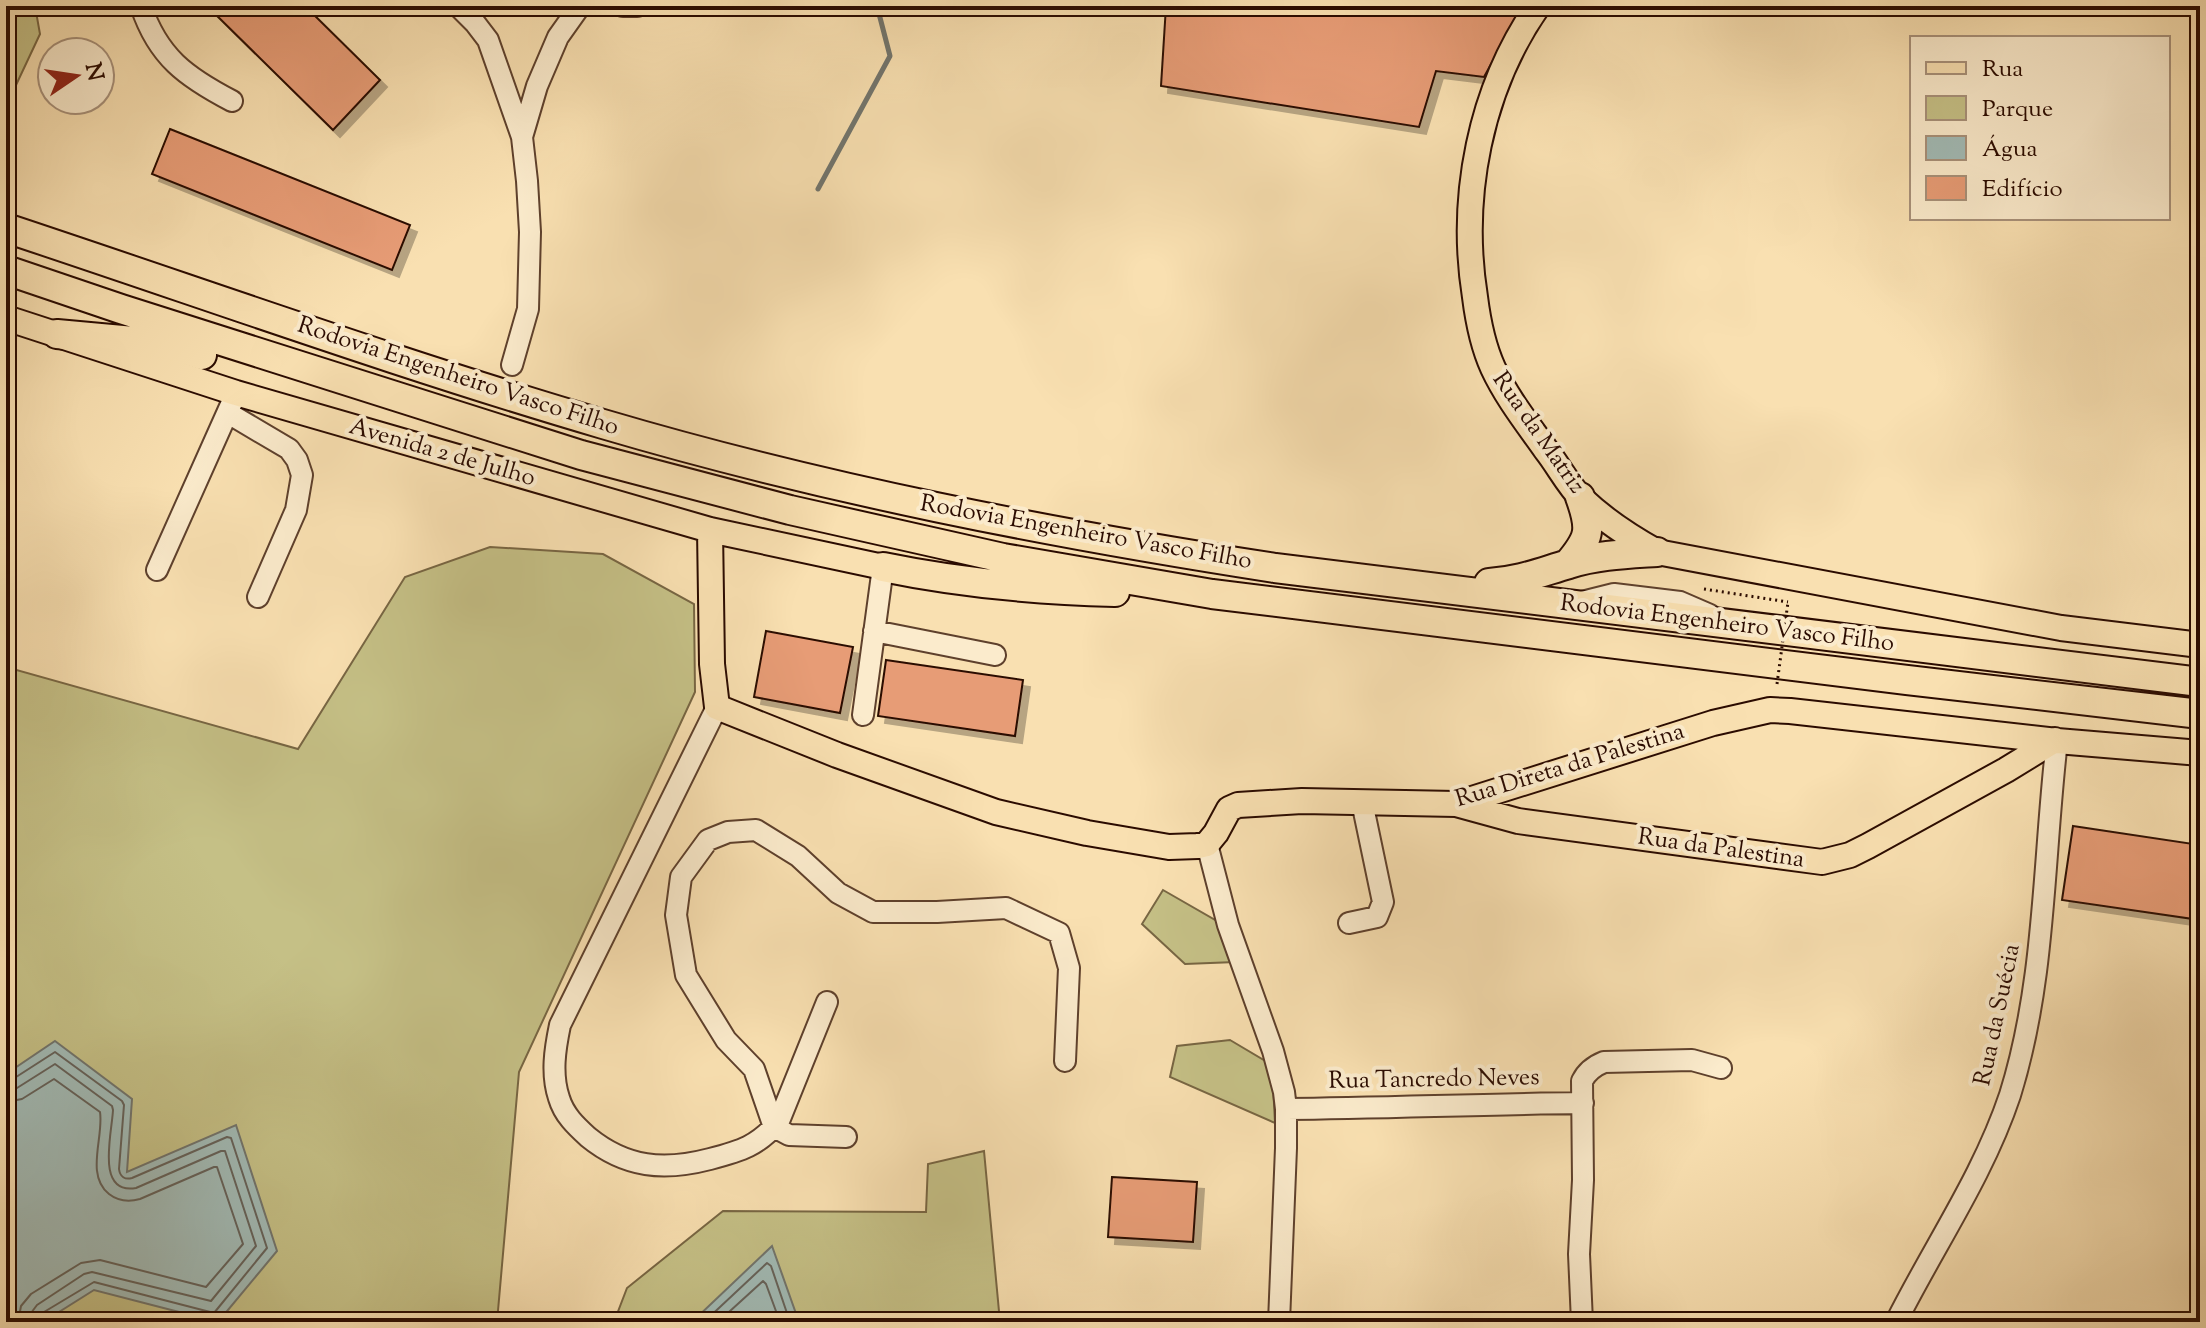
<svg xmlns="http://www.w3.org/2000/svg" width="2206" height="1328" font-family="'Sorts Mill Goudy',serif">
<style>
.green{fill:#c5c086;stroke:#786643;stroke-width:2}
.water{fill:#a2bbb6;stroke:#72756d;stroke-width:2}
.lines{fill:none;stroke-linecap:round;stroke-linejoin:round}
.shore{stroke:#66635b;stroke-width:2}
.stream{stroke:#72756d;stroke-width:5}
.building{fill:#e79c76;stroke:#2b0b00;stroke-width:2;filter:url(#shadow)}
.minor-casing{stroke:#5e402c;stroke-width:24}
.major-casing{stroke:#2b0b00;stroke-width:28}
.highway-casing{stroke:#2b0b00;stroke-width:32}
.path{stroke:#2b0b00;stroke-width:3;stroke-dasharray:2 4;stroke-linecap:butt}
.minor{stroke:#fbebcc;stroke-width:20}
.major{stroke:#f9e0b1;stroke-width:24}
.highway{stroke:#f9e0b1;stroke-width:28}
.path-bridge{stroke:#2b0b00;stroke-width:3;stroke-dasharray:2 4;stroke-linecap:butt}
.labels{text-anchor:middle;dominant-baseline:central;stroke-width:8;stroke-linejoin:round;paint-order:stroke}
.street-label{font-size:24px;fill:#2b0b00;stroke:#fbebcc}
</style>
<defs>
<filter id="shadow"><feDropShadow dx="7" dy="7" stdDeviation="0" flood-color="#0004"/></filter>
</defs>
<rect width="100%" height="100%" fill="#f9e0b1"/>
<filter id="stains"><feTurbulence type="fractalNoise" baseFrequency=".0025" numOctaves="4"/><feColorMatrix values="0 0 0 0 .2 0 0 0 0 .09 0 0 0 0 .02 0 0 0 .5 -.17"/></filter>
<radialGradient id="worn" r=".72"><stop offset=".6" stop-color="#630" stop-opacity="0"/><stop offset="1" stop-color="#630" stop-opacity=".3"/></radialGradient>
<path class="green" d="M6,6h29l5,28 -31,66h-3z
M490,547l113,7 91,50 1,88 -176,380 -22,250h-491v-655l292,82 107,-172z
M1163,890l59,34 13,38 -50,2 -43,-40z
M1230,1040l42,25 3,58 -105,-46 7,-31z
M984,1151l16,171h-386l13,-34 96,-77 203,1 2,-48z"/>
<path class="water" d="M55,1041l77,58 -5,73 109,-47 41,126 -59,71 -124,-32 -51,32h-37v-248z
M772,1246l27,76h-107z"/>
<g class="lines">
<path class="shore" d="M6,1080l7,-1 42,-27 67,49 2,4 -5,64c1,8 6,11 13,9l95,-41 4,1 36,110 -53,65 -120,-31 -50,30 -3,5 -1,5
M6,1090l11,-2 38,-24 57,42 1,4c-1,23 -18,85 23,78l85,-37h4l31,95 -45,55 -119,-29 -8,2 -47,31 -6,8 -1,9
M6,1102l16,-3 32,-20 46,33c4,25 -15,63 9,82 9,7 20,8 31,5l74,-32h3l26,77 -37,43 -106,-27 -19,3 -50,31 -10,12 -3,16
M704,1322l63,-59 4,3 19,56
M718,1322l45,-41 3,3 14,38"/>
<path class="stream" d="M818,189l72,-133 -13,-50"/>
</g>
<path class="building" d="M207,6h98l75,74 -47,50z
M1166,6h357l-39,71 -48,-6 -17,56 -258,-41z
M170,129l240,96 -18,45 -240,-96z
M766,631l87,16 -13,66 -86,-16z
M886,660l137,20 -8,56 -137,-20z
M2073,826l127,19v75l-138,-20z
M1112,1177l85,5 -4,60 -85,-5z"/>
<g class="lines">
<defs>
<path id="minor" d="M141,6c17,51 45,71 91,95
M458,6l17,17 13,17 34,97 5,44 3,51 -2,77 -16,56
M623,6h14
M522,137l15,-51 21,-49 22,-31
M228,413l61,36 8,11 5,15 -6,35 -38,87
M157,570l76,-170
M1582,602l32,-8 66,8 30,13
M874,631l121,24
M717,707l-157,318c-5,24 -9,49 -1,73 5,17 17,28 29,39 38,31 76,34 122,22 31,-8 48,-13 69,-38l48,-119
M863,715l20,-148
M1207,844l21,81 45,126 11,41 2,17v39l-7,174
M1349,923l28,-6 6,-15 -21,-100
M1286,1109c99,-1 198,-5 297,-6
M846,1137l-57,-2 -15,-8 -20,-58 -28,-29 -40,-65 -10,-60 5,-38 27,-37 20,-8 28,-2 42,26 40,37 35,19h64l69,-4 53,25 10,35 -4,93
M1582,1322l-3,-68 4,-74 -1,-99c5,-10 12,-15 22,-19l88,-2 29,8
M1896,1322c38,-76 87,-146 114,-227 36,-115 33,-236 47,-354"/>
<path id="major" d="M1538,6c-58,83 -79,191 -63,291 3,24 8,49 18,71 14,30 34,55 53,82 12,15 22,35 36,49 22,21 48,38 75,53l404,76 139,17
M6,318l230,75 474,137 173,37
M710,530l2,134 5,43 120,48 159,57 91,21 82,14 29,-1 9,-2 9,-11 13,-24 9,-4 64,-4 154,3 257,-81 57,-13 20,1 267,30 143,12
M1456,804l62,17 304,41 28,-7 18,-9 138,-76 49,-30"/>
<path id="highway" d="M6,228c199,66 396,137 597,196 220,65 446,109 672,144l925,114
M6,270l115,39 460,146 209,55 213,48 209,36 695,86 293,34
M57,334l109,10 36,11
M1568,564c22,-26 24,-34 12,-67
M883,567c77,16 154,23 232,25
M1489,583c31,-2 52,-11 80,-19 28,-9 58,-10 88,-12"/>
</defs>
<use href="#minor" class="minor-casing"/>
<use href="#major" class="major-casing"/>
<use href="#highway" class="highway-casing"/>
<path class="path" d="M1704,589l84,13"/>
<use href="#minor" class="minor"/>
<use href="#major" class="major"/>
<use href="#highway" class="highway"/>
<path class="path-bridge" d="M1777,684l11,-82"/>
</g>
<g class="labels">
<g class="street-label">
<text transform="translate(458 377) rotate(18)">Rodovia Engenheiro Vasco Filho</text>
<text transform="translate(1538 433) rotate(55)">Rua da Matriz</text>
<text transform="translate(442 453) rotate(16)">Avenida 2 de Julho</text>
<text transform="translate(1086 533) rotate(10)">Rodovia Engenheiro Vasco Filho</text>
<text transform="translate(1727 624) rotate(7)">Rodovia Engenheiro Vasco Filho</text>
<text transform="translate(1570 766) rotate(-17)">Rua Direta da Palestina</text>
<text transform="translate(1721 849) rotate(8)">Rua da Palestina</text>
<text transform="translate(1998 1015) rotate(-78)">Rua da Suécia</text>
<text transform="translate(1434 1080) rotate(-1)">Rua Tancredo Neves</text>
</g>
</g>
<rect width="2206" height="1328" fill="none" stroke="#f9e0b1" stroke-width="32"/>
<rect x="8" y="8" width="2190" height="1312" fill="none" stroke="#2b0b00" stroke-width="4"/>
<rect x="16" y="16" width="2174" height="1296" fill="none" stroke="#2b0b00" stroke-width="2"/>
<rect x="1910" y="36" width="260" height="184" fill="#fbebcc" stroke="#a8917a" stroke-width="2"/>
<rect x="1926" y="62" width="40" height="12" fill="#f9e0b1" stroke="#a8917a" stroke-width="2"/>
<text x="1982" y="76" font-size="24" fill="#2b0b00">Rua</text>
<rect x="1926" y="96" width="40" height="24" fill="#c5c086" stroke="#a8917a" stroke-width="2"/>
<text x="1982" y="116" font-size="24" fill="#2b0b00">Parque</text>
<rect x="1926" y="136" width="40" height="24" fill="#a2bbb6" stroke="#a8917a" stroke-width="2"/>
<text x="1982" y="156" font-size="24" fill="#2b0b00">Água</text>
<rect x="1926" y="176" width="40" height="24" fill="#e79c76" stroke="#a8917a" stroke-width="2"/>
<text x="1982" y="196" font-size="24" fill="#2b0b00">Edifício</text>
<g transform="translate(76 76) rotate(77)"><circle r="38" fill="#fbebcc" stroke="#a8917a" stroke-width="2"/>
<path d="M0-6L14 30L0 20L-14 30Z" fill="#8f2418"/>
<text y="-12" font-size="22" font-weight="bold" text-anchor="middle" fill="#2b0b00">N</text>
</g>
<rect width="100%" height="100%" filter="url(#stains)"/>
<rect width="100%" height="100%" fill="url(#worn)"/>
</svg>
